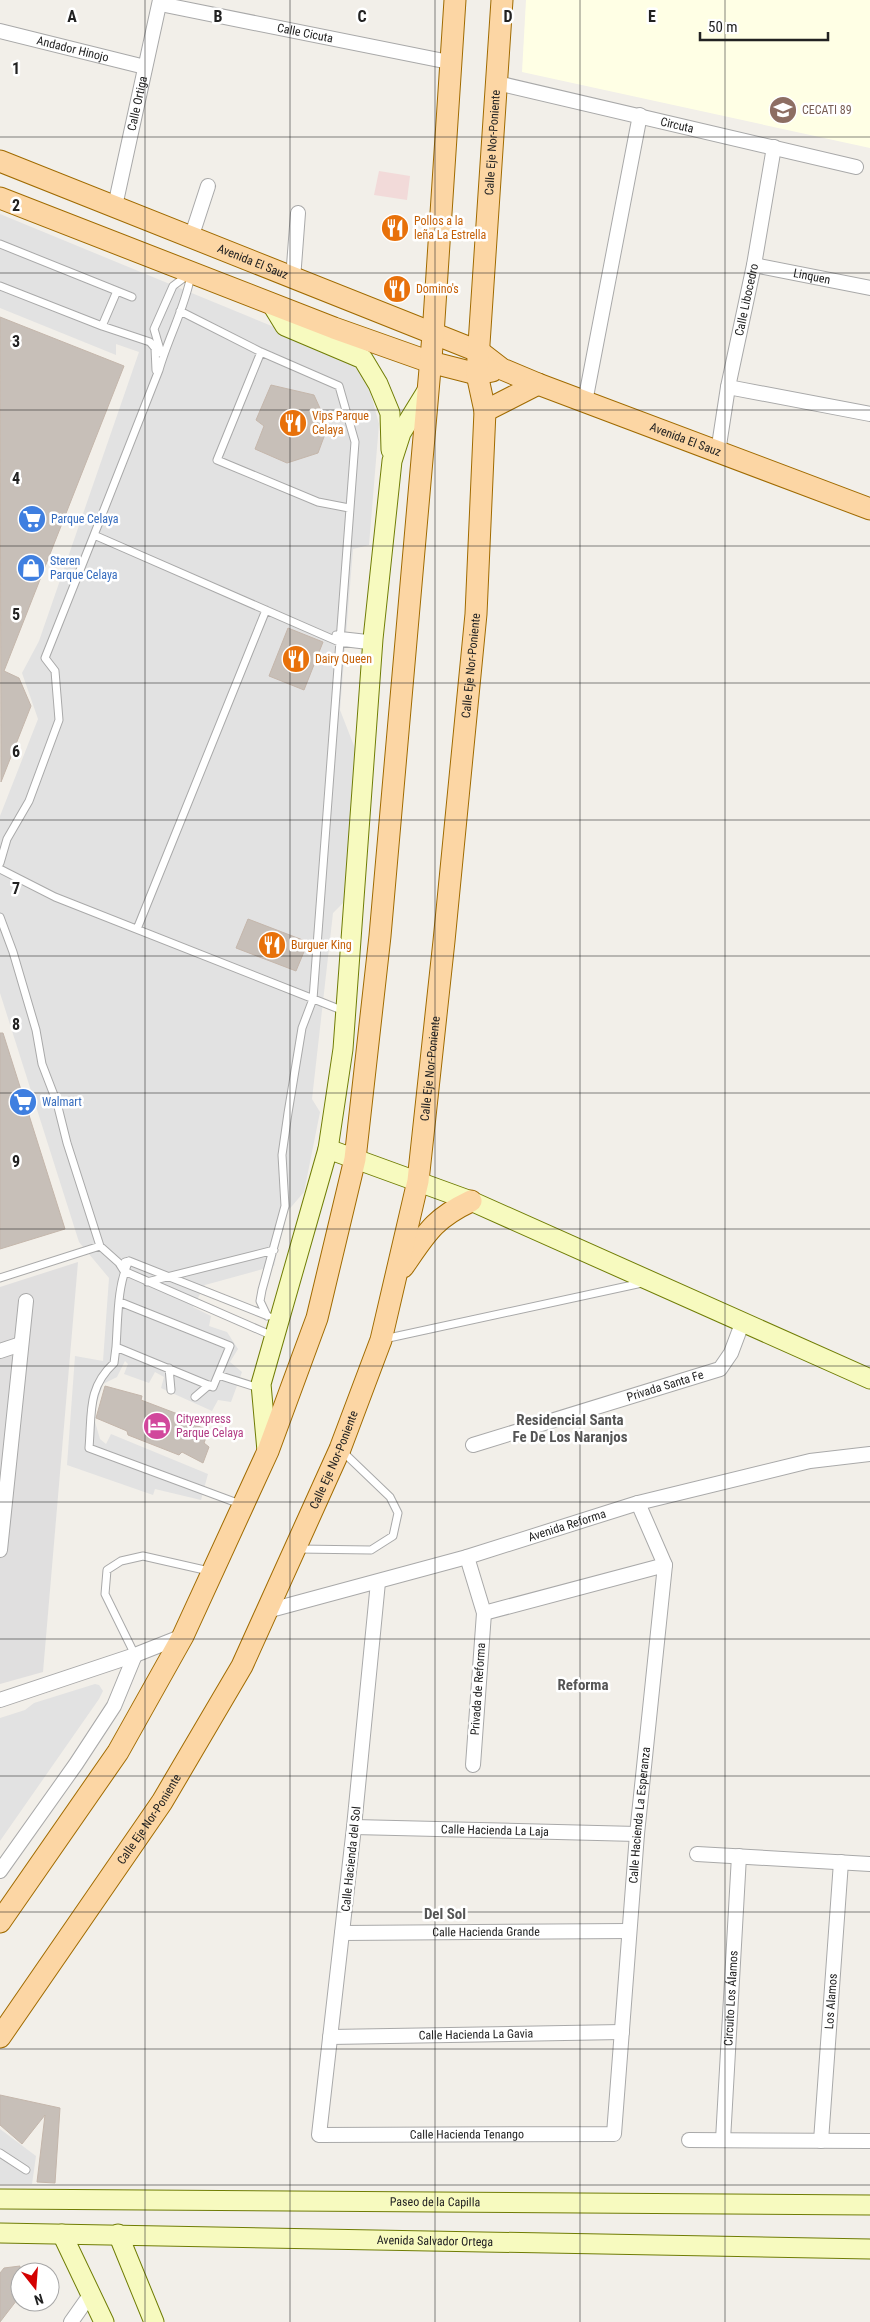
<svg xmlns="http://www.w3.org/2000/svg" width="870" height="2322" font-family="'Roboto Condensed',sans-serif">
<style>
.residential{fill:#e0dfdf}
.commercial{fill:#f2dad9}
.education{fill:#ffffe5}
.parking{fill:#e2e2e2;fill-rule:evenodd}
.building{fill:#c7bfb8;stroke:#c4b6ab}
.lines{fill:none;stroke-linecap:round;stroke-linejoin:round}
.lane-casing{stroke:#a9a9a9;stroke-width:9}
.street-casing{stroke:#a9a9a9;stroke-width:16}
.secondary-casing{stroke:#707d05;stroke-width:21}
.primary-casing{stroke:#a06b00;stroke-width:23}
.lane{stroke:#fff;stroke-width:7}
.street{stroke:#fff;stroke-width:14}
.secondary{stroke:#f7fabf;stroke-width:19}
.primary{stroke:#fcd6a4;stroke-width:21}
.grid{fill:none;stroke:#222;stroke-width:1;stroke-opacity:0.55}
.labels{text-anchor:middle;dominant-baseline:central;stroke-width:5;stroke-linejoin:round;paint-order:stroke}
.street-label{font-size:12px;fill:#222;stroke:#fff}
.education-label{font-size:12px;fill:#785e54;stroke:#fff;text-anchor:start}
.food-label{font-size:12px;fill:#c56008;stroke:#fff;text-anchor:start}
.shop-label{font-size:12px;fill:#366cbe;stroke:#fff;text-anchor:start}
.hotel-label{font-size:12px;fill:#b23c85;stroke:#fff;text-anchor:start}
.quarter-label{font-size:15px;font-weight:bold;fill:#555;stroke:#fff}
.grid-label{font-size:16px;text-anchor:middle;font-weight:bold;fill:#222;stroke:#fff;stroke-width:5;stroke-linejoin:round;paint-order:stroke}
</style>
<rect width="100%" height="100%" fill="#f2efe9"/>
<path class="residential" d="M78,1262l-35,410 -43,12v-397z"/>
<path class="commercial" d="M379,171l31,5 -3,24 -33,-5z"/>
<path class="education" d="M526,0h344v148l-348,-76z"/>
<path class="parking" d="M0,214l337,139 19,13 14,25 9,33 -10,121 -16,4 -13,161 16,41 -10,149 -13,13 -21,186 8,13 -16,80 -18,21 -12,53 -69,19 -12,22 18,9 -2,10 18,6 11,17 -8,13 12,10 -11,30 -13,-2 -6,11 -51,-23 3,-11 -9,-5 -6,11 -25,-9 4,-10 -3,-3 -8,16 -14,7 -10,31 7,24 6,5 5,-10 97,40 -7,26 -46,-11 -2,6 -86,-30 8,-109 28,5 6,-83 -30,-36 -79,-249v-177l38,-97 -16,-46 17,-32 100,-289 -23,-8v11l-116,-47zM272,385l42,10 14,31 -10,27 -31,10 -31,-14 8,-23 -8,-6z
M95,1684l4,1 4,6 -4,8 -99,142v-123l25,-8 9,-7z
M0,2129l36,27 -4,28h-32z"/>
<path class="building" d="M0,317l124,49 -120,305 15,7 12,28 -30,76z
M271,385l43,10 14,31 -10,27 -31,10 -32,-14 9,-23 -8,-6z
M288,628l35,14 -19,48 -35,-14z
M248,919l60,23 -12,29 -60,-23z
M0,1033h3l62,196 -65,20z
M105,1386l37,10 -1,4 42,16 3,6 23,8 -5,13 5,4 -6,16 -21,-11 -3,3 -51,-20 -1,-4 -31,-13z
M0,2095l60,13 -5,75 -18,-1 8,-67 -23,29 -22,-19z
M20,2266v30l-20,26v-49l4,-5z"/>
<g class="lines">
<defs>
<path id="lane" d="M0,244l132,53
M0,286l102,40 48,16 5,6 1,22
M180,311l81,41 78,34 16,56 -42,557 -11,29 -14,85 -6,42 3,51 -23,84 -2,11 7,15
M102,326l15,-35
M261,352l-44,108 101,42 31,6
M161,353l-7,-24 19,-43 16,-12
M94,535l65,-165c9,-32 26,-62 32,-95
M336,635l36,4
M0,863l7,-24 22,-38 30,-81 -4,-49 -10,-13 49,-123 245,107 33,4
M0,869l55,28 289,114
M0,917l13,35 23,78 6,34 15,39 10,40 33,103 19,17 5,8 149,65
M137,929l129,-319
M125,1262l4,-1 139,55
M0,1278l100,-32
M147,1282l127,-32
M120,1302l110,44 -17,41 -97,-40c2,-27 1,-62 13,-86
M384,1339l258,-56
M116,1347l-2,16c-27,25 -22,50 -25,85l151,56
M169,1368l2,22
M218,1375l41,13
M195,1397l14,-12
M298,1549l73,1 22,-14 5,-23 -8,-16 -48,-46
M135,1655l-30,-61 2,-24 14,-9 22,-5 66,15
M0,2153l26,17"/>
<g id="street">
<path id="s1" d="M160,4l289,58"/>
<path id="s2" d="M0,31l145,36"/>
<path id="s3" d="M497,83l359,84"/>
<path id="s4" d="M115,206l45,-206"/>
<path d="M191,238l17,-52"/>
<path id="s5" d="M754,265l116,23"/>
<path d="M293,279l5,-66"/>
<path d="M728,387l142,27"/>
<path d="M585,402l55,-287"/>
<path id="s6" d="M718,452l10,-65 26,-122 20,-118"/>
<path d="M0,1351l21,-7"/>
<path id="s7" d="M473,1445l247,-76 11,-16 12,-32"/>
<path d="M0,1550l26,-249"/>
<path d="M467,1557l17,56 -11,152"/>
<path id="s8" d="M378,1582l-24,245 -35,308 295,-1 23,-300 28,-269 -27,-62"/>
<path id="s9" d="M267,1611l200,-54 171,-54 172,-42 60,-7"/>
<path d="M484,1613l181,-48"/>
<path d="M0,1700l135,-45 48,-19"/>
<path id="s10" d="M354,1827l283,7"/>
<path d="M697,1854l173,10"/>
<path d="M0,1871l76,-107 38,-58 21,-51"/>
<path id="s11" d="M342,1933l287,-2"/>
<path id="s12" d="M330,2037l292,-5"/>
<path d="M689,2140l181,1"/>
<path id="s13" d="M723,2140l16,-284"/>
<path id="s14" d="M821,2141l20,-279"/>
<path d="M71,2322l19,-27"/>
</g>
<g id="secondary">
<path d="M271,303l14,23 78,33 15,25 12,29 1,37"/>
<path d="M328,1149l143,52 399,178"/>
<path d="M267,1451l-6,-67 67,-235 15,-100 30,-410 19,-178 9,-28 27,-44"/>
<path id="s15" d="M0,2199l870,6"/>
<path id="s16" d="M0,2233l870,16"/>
<path d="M62,2234l42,88"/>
<path d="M118,2234l36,88"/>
</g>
<g id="primary">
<path id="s17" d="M0,161l480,191 22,17 36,15 332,125"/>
<path d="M0,198l334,130 96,34 47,12 15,-3"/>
<path d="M485,411l53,-27"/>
<path d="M403,1267c23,-33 30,-48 68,-66"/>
<path d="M0,1922l118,-170 65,-116 85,-185 49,-133 38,-159 25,-223 53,-601 22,-335"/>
<path id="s18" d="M0,2037l162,-235 80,-136 98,-217 41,-109 37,-159 26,-240 32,-327 9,-203 -8,-37 25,-374"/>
</g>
</defs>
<use href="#lane" class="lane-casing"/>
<use href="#street" class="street-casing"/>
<use href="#secondary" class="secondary-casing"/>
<use href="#primary" class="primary-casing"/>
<use href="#lane" class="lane"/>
<use href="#street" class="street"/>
<use href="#secondary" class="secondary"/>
<use href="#primary" class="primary"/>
</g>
<path class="grid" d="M145,0v2322M290,0v2322M435,0v2322M580,0v2322M725,0v2322M0,137h870M0,273h870M0,410h870M0,546h870M0,683h870M0,820h870M0,956h870M0,1093h870M0,1229h870M0,1366h870M0,1502h870M0,1639h870M0,1776h870M0,1912h870M0,2049h870M0,2185h870"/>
<defs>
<symbol id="school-disc" viewBox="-11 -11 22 22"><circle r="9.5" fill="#8d6e63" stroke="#fff"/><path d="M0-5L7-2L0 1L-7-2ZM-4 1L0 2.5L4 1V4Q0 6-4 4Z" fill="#fff"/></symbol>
<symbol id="restaurant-disc" viewBox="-11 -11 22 22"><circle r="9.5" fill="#e8710a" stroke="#fff"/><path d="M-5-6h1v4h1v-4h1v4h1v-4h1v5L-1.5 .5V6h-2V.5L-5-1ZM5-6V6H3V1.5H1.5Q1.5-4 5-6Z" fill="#fff"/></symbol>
<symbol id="supermarket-disc" viewBox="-11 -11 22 22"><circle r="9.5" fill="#3f7fe0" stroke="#fff"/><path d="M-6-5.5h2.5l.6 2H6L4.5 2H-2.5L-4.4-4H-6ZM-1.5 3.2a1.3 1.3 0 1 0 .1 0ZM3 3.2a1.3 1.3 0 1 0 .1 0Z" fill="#fff"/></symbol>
<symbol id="shop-disc" viewBox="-11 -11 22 22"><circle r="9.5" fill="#3f7fe0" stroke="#fff"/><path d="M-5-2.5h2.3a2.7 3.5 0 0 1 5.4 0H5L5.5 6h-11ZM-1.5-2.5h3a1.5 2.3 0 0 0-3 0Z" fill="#fff"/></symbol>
<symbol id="hotel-disc" viewBox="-11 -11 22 22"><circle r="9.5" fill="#d1479c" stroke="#fff"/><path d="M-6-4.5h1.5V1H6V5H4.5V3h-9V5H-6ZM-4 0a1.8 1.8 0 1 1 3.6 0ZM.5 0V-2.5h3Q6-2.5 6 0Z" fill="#fff"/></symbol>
</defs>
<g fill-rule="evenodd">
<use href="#school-disc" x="767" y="94" width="32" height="32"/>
<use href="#restaurant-disc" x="379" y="212" width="32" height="32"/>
<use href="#restaurant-disc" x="381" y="273" width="32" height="32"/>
<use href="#restaurant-disc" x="277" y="407" width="32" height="32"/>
<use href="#supermarket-disc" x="16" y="503" width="32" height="32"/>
<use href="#shop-disc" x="15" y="552" width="32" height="32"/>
<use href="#restaurant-disc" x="280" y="643" width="32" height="32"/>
<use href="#restaurant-disc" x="256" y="929" width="32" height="32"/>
<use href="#supermarket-disc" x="7" y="1086" width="32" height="32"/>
<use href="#hotel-disc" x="141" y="1410" width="32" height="32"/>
</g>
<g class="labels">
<g class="street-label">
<text stroke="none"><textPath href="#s1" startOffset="148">Calle Cicuta</textPath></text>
<text stroke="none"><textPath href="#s2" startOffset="75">Andador Hinojo</textPath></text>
<text stroke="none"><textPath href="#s4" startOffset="105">Calle Ortiga</textPath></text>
<text stroke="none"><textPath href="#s3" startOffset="185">Circuta</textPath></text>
<text stroke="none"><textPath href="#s18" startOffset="2004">Calle Eje Nor-Poniente</textPath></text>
<text stroke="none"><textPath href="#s17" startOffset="272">Avenida El Sauz</textPath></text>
<text stroke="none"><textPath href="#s5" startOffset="59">Linquen</textPath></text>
<text stroke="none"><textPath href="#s6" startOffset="155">Calle Libocedro</textPath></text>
<text stroke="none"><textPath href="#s17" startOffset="741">Avenida El Sauz</textPath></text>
<text stroke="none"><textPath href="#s18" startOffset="1479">Calle Eje Nor-Poniente</textPath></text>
<text stroke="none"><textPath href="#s18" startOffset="1074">Calle Eje Nor-Poniente</textPath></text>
<text stroke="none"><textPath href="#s7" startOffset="201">Privada Santa Fe</textPath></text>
<text stroke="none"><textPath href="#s18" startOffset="669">Calle Eje Nor-Poniente</textPath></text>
<text stroke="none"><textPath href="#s9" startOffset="312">Avenida Reforma</textPath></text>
<text transform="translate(478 1689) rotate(-86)">Privada de Reforma</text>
<text stroke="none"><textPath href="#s8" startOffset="1171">Calle Hacienda La Esperanza</textPath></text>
<text stroke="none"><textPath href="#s18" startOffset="264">Calle Eje Nor-Poniente</textPath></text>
<text stroke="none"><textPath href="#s10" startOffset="141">Calle Hacienda La Laja</textPath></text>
<text transform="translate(351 1859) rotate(-84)">Calle Hacienda del Sol</text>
<text stroke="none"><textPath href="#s11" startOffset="144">Calle Hacienda Grande</textPath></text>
<text stroke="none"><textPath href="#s13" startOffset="142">Circuito Los Álamos</textPath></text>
<text stroke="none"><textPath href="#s14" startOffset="140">Los Alamos</textPath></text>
<text stroke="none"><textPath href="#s12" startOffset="146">Calle Hacienda La Gavia</textPath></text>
<text stroke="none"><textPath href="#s8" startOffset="704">Calle Hacienda Tenango</textPath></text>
<text stroke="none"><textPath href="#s15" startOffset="435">Paseo de la Capilla</textPath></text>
<text stroke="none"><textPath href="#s16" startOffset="435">Avenida Salvador Ortega</textPath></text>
</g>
<g class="education-label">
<text x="802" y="110">CECATI 89</text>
</g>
<g class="food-label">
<text x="414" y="221">Pollos a la<tspan x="414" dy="14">leña La Estrella</tspan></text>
<text x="416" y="289">Domino's</text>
<text x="312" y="416">Vips Parque<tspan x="312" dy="14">Celaya</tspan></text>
<text x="315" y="659">Dairy Queen</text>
<text x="291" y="945">Burguer King</text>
</g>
<g class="shop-label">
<text x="51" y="519">Parque Celaya</text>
<text x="50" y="561">Steren<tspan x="50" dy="14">Parque Celaya</tspan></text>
<text x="42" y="1102">Walmart</text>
</g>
<g class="hotel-label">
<text x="176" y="1419">Cityexpress<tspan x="176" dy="14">Parque Celaya</tspan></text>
</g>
<g class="quarter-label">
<text x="570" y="1420">Residencial Santa<tspan x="570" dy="17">Fe De Los Naranjos</tspan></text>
<text x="583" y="1685">Reforma</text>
<text x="445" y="1914">Del Sol</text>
</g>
</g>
<g class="grid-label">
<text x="72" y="22">A</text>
<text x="218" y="22">B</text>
<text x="362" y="22">C</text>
<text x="508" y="22">D</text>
<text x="652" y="22">E</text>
<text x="16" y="74">1</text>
<text x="16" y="211">2</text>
<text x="16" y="347">3</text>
<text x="16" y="484">4</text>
<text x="16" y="620">5</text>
<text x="16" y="757">6</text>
<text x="16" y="894">7</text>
<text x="16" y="1030">8</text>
<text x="16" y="1167">9</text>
</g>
<g transform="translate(35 2287) rotate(163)"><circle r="24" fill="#ffffff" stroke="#a7a7a7"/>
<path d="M0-4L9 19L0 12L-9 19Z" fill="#d40000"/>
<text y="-8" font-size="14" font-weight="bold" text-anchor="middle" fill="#222222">N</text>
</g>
<path d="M700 32v8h128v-8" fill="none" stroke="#222222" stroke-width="2.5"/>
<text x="708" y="32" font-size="15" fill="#222222" stroke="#ffffff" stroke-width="4" paint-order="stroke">50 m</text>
</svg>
